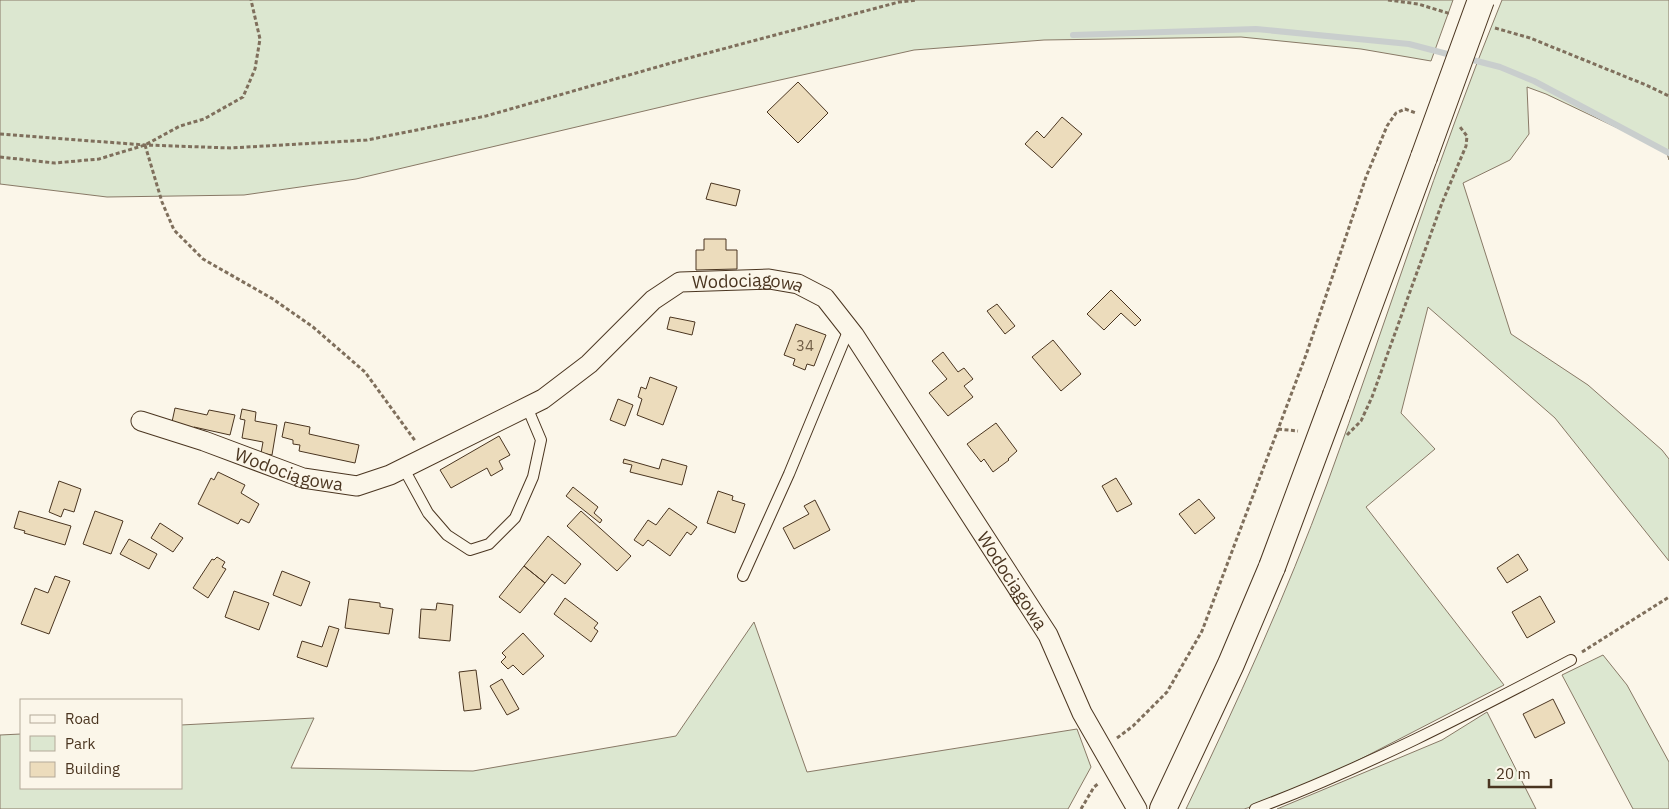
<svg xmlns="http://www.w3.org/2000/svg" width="1669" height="809" font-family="'IBM Plex Sans',sans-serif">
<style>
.green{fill:#dce7d0;stroke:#887966}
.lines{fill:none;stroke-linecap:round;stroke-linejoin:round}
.stream{stroke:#c9cecd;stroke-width:6}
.building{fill:#ecdcbc;stroke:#4a3520}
.lane-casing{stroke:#4a3520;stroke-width:12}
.street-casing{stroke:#4a3520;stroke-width:21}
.secondary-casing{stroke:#4a3520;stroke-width:28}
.path{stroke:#7f6f5c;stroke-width:3;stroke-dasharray:4 2.5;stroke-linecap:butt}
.lane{stroke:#fbf6e9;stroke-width:10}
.street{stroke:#fbf6e9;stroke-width:19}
.secondary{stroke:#fbf6e9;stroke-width:26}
.secondary-bridge-casing{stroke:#4a3520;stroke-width:28;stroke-linecap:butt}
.secondary-bridge{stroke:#fbf6e9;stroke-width:26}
.labels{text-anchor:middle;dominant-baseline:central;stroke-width:4;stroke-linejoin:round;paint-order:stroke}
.number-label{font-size:15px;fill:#725f47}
.street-label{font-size:18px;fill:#4a3520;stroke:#fbf6e9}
</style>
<rect width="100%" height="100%" fill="#fbf6e9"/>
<path class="green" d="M0,0h1453l-22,61 -70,-12 -120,-12 -197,3 -130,10 -219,49 -339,80 -112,16 -137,2 -107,-13z
M1502,0h167v160l-3,-9 -120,-57 -19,-7 2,47 -19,26 -47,23 48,151 77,51 74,65 7,9v102l-114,-143 -127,-111 -27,106 34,36 -69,58 138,178 -215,111 -45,13h-58c51,-106 100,-214 141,-325 59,-161 110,-325 175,-484z
M754,622l53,150 270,-43 14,38 -23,42h-1068v-74l21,-1v54h160v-63l133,-7 -23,50 182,3 203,-35z
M1603,655l24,30 42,77v47h-36l-71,-134z
M1487,712l49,97h-259l165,-69z"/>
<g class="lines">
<path class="stream" d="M1073,35l183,-6 153,15 46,12
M1465,58l35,9 34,14 135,72"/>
</g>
<path class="building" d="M798,82l30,31 -30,30 -31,-31z
M1062,117l20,17 -30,34 -27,-24 12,-13 7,7z
M711,183l29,7 -4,16 -30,-7z
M704,239h22v11h11v19l-41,1v-20h8z
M1111,290l30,30 -6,6 -14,-13 -17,17 -17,-16z
M997,304l18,22 -10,8 -18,-23z
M670,317l25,5 -3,13 -25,-6z
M796,324l30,11 -12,31 -7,-2 -2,6 -12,-5 2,-6 -11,-4z
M1053,340l28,34 -20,17 -29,-34z
M943,352l15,20 6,-4 9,11 -9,7 9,11 -25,19 -19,-23 18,-14 -15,-18z
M650,377l27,10 -14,38 -26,-10 5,-16 -4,-2 3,-10 5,2z
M618,399l15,6 -8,21 -15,-6z
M175,408l32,7 2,-5 26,5 -5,20 -36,-8 -1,5 -21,-10z
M242,409l14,3 -1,9 22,4 -5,30 -11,-2 2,-11 -21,-4 3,-18 -5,-1z
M285,422l25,5 -1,7 50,11 -4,18 -56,-12 1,-6 -7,-1v-4l-11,-3z
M996,423l21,28 -9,8 1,1 -16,12 -9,-13 -3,3 -14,-18z
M499,436l11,19 -11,6 4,8 -12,7 -4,-8 -36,20 -11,-18z
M624,459l35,10 3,-10 25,7 -5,19 -52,-13 2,-7 -9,-2z
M218,472l27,13 -4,8 18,11 -10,19 -8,-4 -3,5 -40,-20 13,-26 3,2z
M1116,478l16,26 -15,8 -15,-26z
M59,481l22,8 -7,23 -10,-3 -3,8 -12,-5z
M573,487l25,20 -4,6 8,7 -2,3 -34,-27z
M718,491l15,5 -1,4 13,4 -10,29 -28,-10z
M1199,499l16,19 -20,16 -16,-20z
M815,500l15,30 -36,19 -11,-21 26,-14 -5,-8z
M669,508l28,19 -6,8 -4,-3 -17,24 -22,-16 -5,6 -9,-6 14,-20 8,5z
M19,511l52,15 -6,19 -41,-12 1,-2 -11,-3z
M95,511l28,10 -12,33 -28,-10z
M581,511l50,45 -14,15 -50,-45z
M160,523l23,15 -10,14 -22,-14z
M548,536l33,28 -16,20 -13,-10 -7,9 -21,-17z
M129,539l28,15 -8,15 -29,-15z
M1518,554l10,16 -21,13 -10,-15z
M217,557l8,5 -3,5 4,2 -18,29 -15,-10 19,-29 2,1z
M524,566l21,17 -25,30 -21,-16z
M282,571l28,11 -9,24 -28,-11z
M55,576l15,5 -21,53 -28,-10 14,-36 13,5z
M234,591l35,12 -10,27 -34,-13z
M1540,596l15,26 -28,16 -15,-26z
M565,598l33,25 -4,5 4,3 -7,11 -37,-28z
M349,599l31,4v4l13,2 -4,25 -44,-6z
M437,603l16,2 -3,36 -31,-3 2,-29 15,1z
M329,626l10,3 -12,38 -30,-10 5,-16 20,6z
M523,633l21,23 -21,19 -10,-10 -5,4 -7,-7 5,-5 -4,-4z
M476,670l5,39 -17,2 -5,-39z
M502,679l17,30 -12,6 -17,-29z
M1553,699l12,24 -30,15 -12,-24z"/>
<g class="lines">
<defs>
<path id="lane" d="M404,469l24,44 19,22 23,15 19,-6 26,-26 18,-41 8,-37 -14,-33
M743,576l46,-102 60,-145
M1255,809c109,-41 213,-95 316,-149"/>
<g id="street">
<path id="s1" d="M141,421l63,20 99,37 54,8 33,-11 153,-76 46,-35 64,-64 27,-18 89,-3 29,5 27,14 29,37 194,300 34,78 55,96"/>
</g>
<path id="secondary" d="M1336,395l88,-238
M1163,809l68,-145 41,-97"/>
</defs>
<use href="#lane" class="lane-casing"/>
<use href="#street" class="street-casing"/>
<use href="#secondary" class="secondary-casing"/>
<path class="path" d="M1388,0l30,4 33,10
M1495,28l35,10 116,47 23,11
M0,134l145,11 86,3 136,-8 119,-24 199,-57 214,-57 18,-2
M145,145l17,57 12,28 29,29 70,40 40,28 52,45 51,70
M0,157l55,6 44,-4 46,-14 35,-19 24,-7 39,-22 12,-28 5,-30 -9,-39
M1278,429l20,2
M1347,435l14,-14 11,-24 70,-194 24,-57 1,-10 -7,-9
M1582,652l87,-55
M1117,738l16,-12 34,-34 35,-61 104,-276 60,-178 21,-51 9,-13 9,-4 11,4
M1081,809l13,-22 5,-4"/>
<use href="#lane" class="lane"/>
<use href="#street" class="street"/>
<use href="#secondary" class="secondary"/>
<defs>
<path id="secondary-bridge" d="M1424,157l57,-157
M1272,567l64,-172"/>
</defs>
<use href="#secondary-bridge" class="secondary-bridge-casing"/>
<use href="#secondary-bridge" class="secondary-bridge"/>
</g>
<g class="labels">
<g class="number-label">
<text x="805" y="345">34</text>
</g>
<g class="street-label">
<text stroke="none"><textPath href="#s1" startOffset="681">Wodociągowa</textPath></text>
<text stroke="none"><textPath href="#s1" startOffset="156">Wodociągowa</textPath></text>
<text stroke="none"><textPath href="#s1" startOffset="1101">Wodociągowa</textPath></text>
</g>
</g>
<rect x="20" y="699" width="162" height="90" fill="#fbf6e9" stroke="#b4a999"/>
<rect x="30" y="715" width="25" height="8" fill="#fbf6e9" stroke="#b4a999"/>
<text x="65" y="724" font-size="15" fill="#4a3520">Road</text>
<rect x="30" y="736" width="25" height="15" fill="#dce7d0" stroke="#b4a999"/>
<text x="65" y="749" font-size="15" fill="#4a3520">Park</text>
<rect x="30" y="762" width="25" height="15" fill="#ecdcbc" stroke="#b4a999"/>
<text x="65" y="774" font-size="15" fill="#4a3520">Building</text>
<path d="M1489 779v8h62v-8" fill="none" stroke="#4a3520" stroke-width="2.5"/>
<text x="1496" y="779" font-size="15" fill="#4a3520" stroke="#fbf6e9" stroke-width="4" paint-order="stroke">20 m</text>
</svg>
